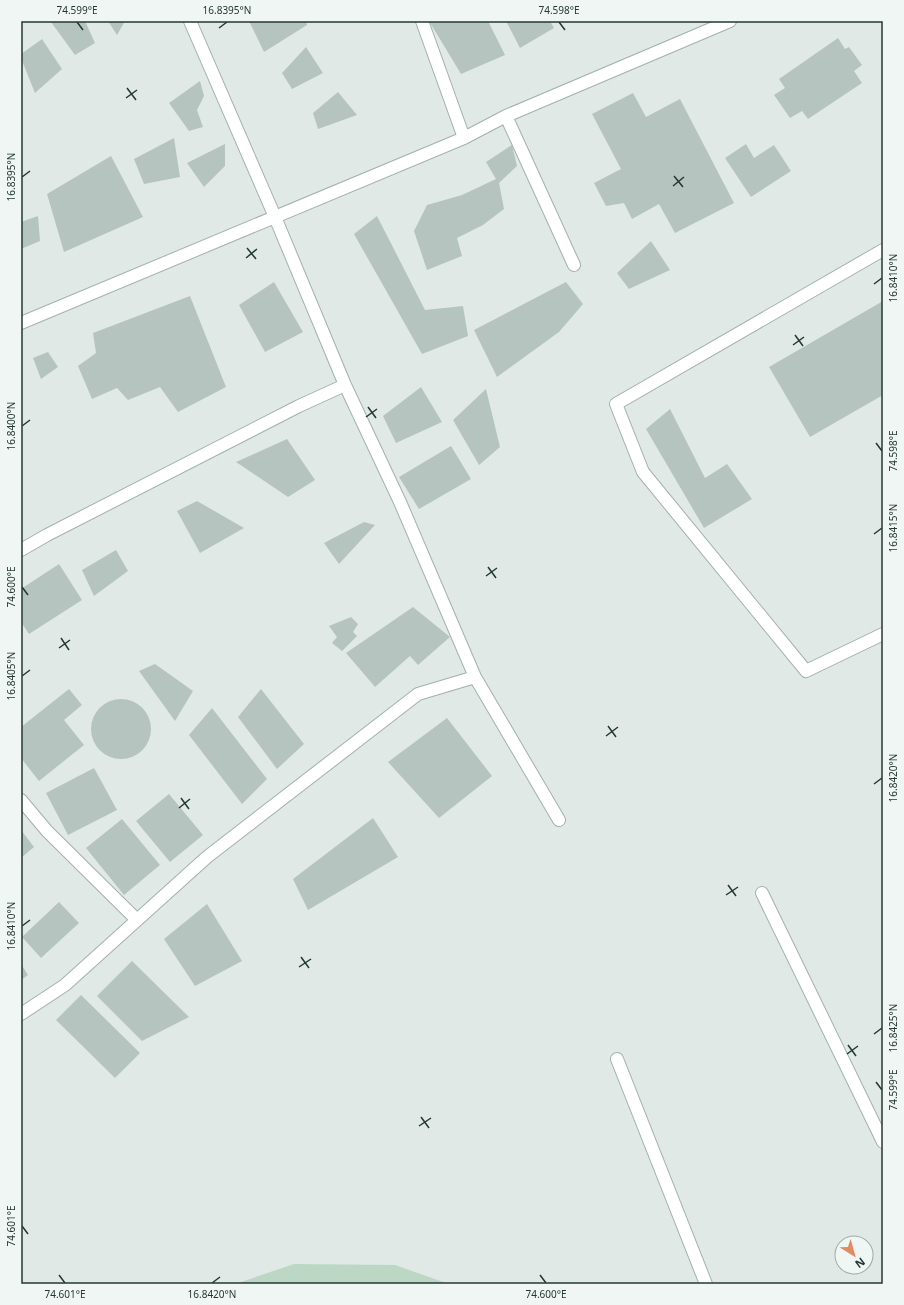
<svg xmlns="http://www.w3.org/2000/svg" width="904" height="1305" font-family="'Noto Sans',sans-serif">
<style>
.green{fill:#bcd8c5}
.building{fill:#b6c4bf}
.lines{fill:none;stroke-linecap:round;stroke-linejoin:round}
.minor-casing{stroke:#a4b0ad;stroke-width:14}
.minor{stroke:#fff;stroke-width:12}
.ticks{fill:none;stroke:#233833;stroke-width:1.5}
.neatline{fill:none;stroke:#233833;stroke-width:1.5}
.ticks-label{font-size:10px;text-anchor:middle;fill:#233833}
</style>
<rect width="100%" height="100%" fill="#e0e9e6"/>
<path class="green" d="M294,1264l101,1 54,19h-214z"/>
<path class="building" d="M53,21h32l10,22 -20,12 -24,-33z
M108,21h17l-8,14z
M249,21h57l1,4 -43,27z
M429,21h59l17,34 -44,19z
M506,21h44l4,7 -34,20z
M838,38l7,11 4,-2 13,18 -8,6 8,12 -54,36 -6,-8 -12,7 -16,-23 11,-7 -6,-9z
M42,39l20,30 -27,24 -14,-35v-4z
M306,47l17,26 -31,16 -10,-16z
M200,81l4,15 -7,14 6,17 -14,4 -20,-28z
M338,92l19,23 -39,14 -5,-16z
M633,93l13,24 34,-18 54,104 -59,30 -16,-29 -27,15 -8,-16 -18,3 -12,-23 27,-14 -29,-55z
M174,138l6,39 -36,7 -10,-25z
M225,144v22l-21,21 -17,-24z
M746,144l8,14 20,-13 17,26 -40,26 -26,-39z
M512,145l5,21 -18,17 5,26 -21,16 -26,13 5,18 -35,14 -13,-39 13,-26 35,-10 34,-16 -10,-17z
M111,156l32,61 -79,35 -17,-58z
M38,216l2,25 -19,8v-27z
M377,216l48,94 38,-4 5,30 -46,18 -68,-120z
M651,241l19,29 -41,19 -12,-16z
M274,282l29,50 -38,20 -26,-47z
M566,282l17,22 -24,28 -62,45 -23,-47z
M190,296l36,91 -48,25 -18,-25 -32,13 -11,-12 -25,11 -14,-33 18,-13 -3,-20z
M883,301v94l-73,42 -41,-70z
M48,352l10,15 -17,12 -8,-21z
M421,387l21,35 -46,21 -13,-27z
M486,389l14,58 -21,18 -26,-45z
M670,409l35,69 22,-14 25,35 -48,29 -58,-99z
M287,439l28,41 -27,17 -52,-35z
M451,446l20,33 -52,30 -20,-32z
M197,501l47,27 -44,25 -23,-42z
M364,522l11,3 -36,39 -15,-21z
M116,550l12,21 -34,25 -12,-26z
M59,564l23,36 -53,34 -8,-12v-33z
M413,607l37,30 -32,28 -8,-9 -35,31 -29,-34z
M351,617l7,7 -5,8 4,4 -15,15 -10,-8 5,-6 -8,-11z
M155,664l38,27 -18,30 -36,-50z
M69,689l13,16 -18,15 20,25 -45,36 -18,-23v-31z
M261,689l43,55 -27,25 -39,-52z
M91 729a30 30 0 1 1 60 0a30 30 0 1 1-60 0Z
M212,708l55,71 -25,25 -53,-69z
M447,718l45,58 -53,42 -51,-56z
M94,768l23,42 -49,25 -22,-42z
M169,794l34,41 -33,27 -34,-41z
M373,818l25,39 -90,53 -15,-31z
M122,819l38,46 -36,30 -38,-47z
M21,830l13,17 -13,11z
M59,902l20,21 -38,35 -19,-21z
M207,904l35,57 -47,25 -31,-47z
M132,961l57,56 -47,24 -45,-45z
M21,964l7,11 -7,5z
M81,995l59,58 -25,25 -59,-58z"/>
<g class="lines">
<defs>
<path id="minor" d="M190,21l85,196 70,168 55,117 75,175 84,143
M422,21l42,117
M506,116l68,149
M883,250l-267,154 27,68 163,199 77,-37
M21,323l443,-185 42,-22 224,-95
M21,550l26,-15 252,-129 46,-21
M21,800l26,31 90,89
M762,893l121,249
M21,1014l44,-29 142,-128 211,-163 57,-17
M617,1059l89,225"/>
</defs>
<use href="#minor" class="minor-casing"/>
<use href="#minor" class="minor"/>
</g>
<path class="ticks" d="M77,22l6,8M559,22l6,8M219,28l8,-6M127,88l9,12M126,98l11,-8M674,176l9,11M22,177l8,-6M673,186l11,-9M247,248l9,11M246,258l11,-9M874,284l8,-6M795,335l8,11M793,345l11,-8M368,407l8,11M366,417l11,-8M22,426l8,-6M876,443l6,8M874,534l8,-6M488,567l8,11M486,576l11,-8M22,587l6,8M61,638l8,12M59,648l11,-8M22,676l8,-6M608,726l8,11M606,736l12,-9M874,784l8,-6M181,798l8,11M179,808l11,-9M728,885l8,11M726,895l12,-8M22,926l8,-6M301,957l8,11M299,967l12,-8M874,1034l8,-6M848,1045l8,11M847,1054l11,-8M876,1082l6,8M421,1117l8,11M419,1126l12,-8M22,1226l6,8M59,1275l6,8M540,1275l6,8M212,1283l8,-6"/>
<rect width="904" height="1305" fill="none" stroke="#f0f6f4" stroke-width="44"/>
<g transform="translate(854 1255) rotate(143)"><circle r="19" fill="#f0f6f4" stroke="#9eaaa7"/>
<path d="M0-3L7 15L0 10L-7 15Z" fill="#e28c66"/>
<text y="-6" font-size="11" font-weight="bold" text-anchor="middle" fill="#233833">N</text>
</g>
<rect x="22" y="22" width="860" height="1261" class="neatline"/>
<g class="ticks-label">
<text x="77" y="14">74.599°E</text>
<text x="227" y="14">16.8395°N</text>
<text x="559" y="14">74.598°E</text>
<text transform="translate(11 177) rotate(-90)" y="4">16.8395°N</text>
<text transform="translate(893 278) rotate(-90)" y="4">16.8410°N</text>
<text transform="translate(11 426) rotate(-90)" y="4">16.8400°N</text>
<text transform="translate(893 451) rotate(-90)" y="4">74.598°E</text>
<text transform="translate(893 528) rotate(-90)" y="4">16.8415°N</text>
<text transform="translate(11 587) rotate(-90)" y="4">74.600°E</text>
<text transform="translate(11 676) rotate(-90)" y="4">16.8405°N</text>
<text transform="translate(893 778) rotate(-90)" y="4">16.8420°N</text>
<text transform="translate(11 926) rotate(-90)" y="4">16.8410°N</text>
<text transform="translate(893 1028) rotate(-90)" y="4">16.8425°N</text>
<text transform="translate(893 1090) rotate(-90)" y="4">74.599°E</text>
<text transform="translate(11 1226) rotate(-90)" y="4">74.601°E</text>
<text x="65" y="1298">74.601°E</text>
<text x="212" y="1298">16.8420°N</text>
<text x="546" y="1298">74.600°E</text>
</g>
</svg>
